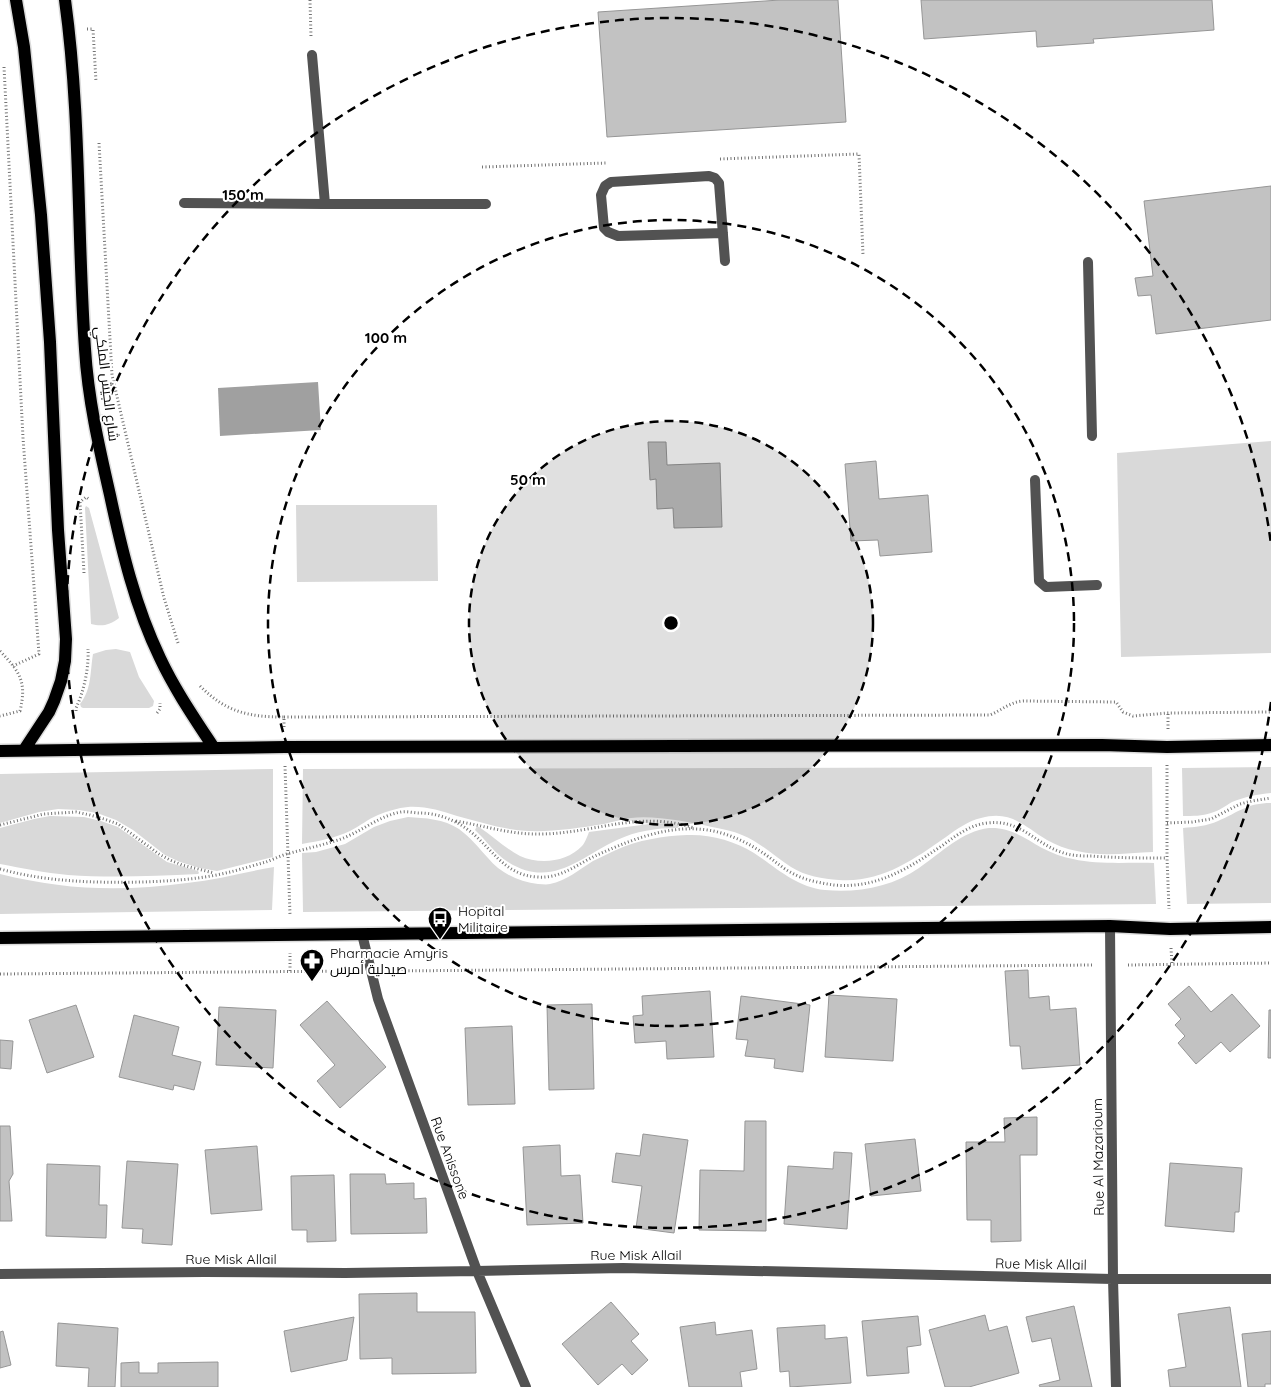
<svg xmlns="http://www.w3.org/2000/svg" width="1271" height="1387" font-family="Quicksand,Cairo,sans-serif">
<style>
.green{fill:#d9d9d9}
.water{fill:#a0a0a0}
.building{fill:#c2c2c2;stroke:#969696}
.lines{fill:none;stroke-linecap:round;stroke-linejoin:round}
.primary-casing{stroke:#dbdbdb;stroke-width:15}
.path{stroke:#747474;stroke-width:3;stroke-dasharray:1 2.5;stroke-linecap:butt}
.service{stroke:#525252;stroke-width:10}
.minor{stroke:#525252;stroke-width:10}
.primary{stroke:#000;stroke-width:12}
.ring{fill:none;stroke:#000;stroke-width:2.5;stroke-dasharray:9 6}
.labels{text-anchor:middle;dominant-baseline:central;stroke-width:4;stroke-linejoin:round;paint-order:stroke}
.street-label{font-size:14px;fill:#000;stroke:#fff}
.poi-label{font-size:14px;fill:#000;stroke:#fff;text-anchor:start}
.centre{fill:#000;stroke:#fff;stroke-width:2.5}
.ring-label{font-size:15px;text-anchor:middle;font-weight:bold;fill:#000;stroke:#fff;stroke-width:4;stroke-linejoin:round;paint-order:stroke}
</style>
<rect width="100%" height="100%" fill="#fff"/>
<path class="green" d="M1271,441v212l-150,4 -4,-204z
M296,505h141l1,76 -141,1z
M86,506l3,2 30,110c-9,7 -17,9 -28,6l-6,-116z
M116,649l14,3 9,25 15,24 -1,5 -4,2h-66l-2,-1 -1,-3c12,-15 10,-33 13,-50l13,-4z
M1152,767l1,85c-24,1 -52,5 -76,-1 -11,-2 -21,-6 -30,-11 -23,-14 -36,-30 -66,-22 -13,3 -24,11 -35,19 -33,23 -65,46 -107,43 -16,-1 -34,-4 -48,-13 -16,-10 -31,-25 -49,-32 -9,-4 -20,-6 -30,-8 -23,-5 -58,-12 -81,-9 -9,1 -18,4 -27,6 -25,4 -51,8 -76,7 -24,-1 -48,-9 -71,-15 -16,-5 -31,-10 -49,-9 -10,1 -21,4 -30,8 -10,4 -18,11 -28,16 -15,7 -31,10 -48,13l1,-75z
M1271,767v26c-13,1 -27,4 -39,9 -7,4 -13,9 -21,11 -9,3 -18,3 -28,3l-1,-48z
M273,769v88l-56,14 -17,-3 -20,-6 -15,-7 -32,-25 -17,-10 -19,-7 -18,-3 -21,-1 -19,3 -39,11v-49z
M1271,803v100l-84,1 -4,-76c12,-1 24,-2 35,-7 21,-9 29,-18 53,-18z
M50,816l34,1 17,4 17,6 49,35 31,9 1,2 -1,1c-44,2 -87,4 -130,1 -23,-2 -46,-7 -68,-11v-36l34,-9z
M408,817c17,1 36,2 51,12 11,8 20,19 29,29 12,15 31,24 50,26 4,0 8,1 12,0 16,-3 30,-15 43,-23 8,-4 15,-7 23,-11 22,-10 47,-14 71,-15 23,-1 48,6 67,18 23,15 42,34 71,37 33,3 67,-3 94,-22 22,-15 43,-37 70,-40 21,-1 36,10 53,20 10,5 20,9 31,11 26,6 55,3 81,4l2,41 -853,8 -1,-59 14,-1 29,-8 29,-17 16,-6z
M649,824l29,1 1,2 -2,1c-21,0 -41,3 -60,12 -38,18 -66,49 -109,22 -13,-8 -22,-22 -33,-32l2,-4 2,1c14,9 27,22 41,29 20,9 47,6 62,-10 3,-3 5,-9 7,-14z
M274,867l-2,43 -272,4v-40c64,16 121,18 187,9 29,-3 58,-11 87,-16z"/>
<path class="water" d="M318,382l3,48 -101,6 -2,-48z"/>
<path class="building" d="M780,0h58l8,122 -239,15 -9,-125z
M921,0h291l2,30 -121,9 1,4 -57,4 -1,-16 -112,8z
M1271,186v134l-115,14 -5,-39 -13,1 -3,-18 18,-2 -9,-75z
M648,442h18l1,23 53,-2 2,64 -48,1 -1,-20 -16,1 -1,-30 -6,1z
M876,461l3,38 49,-4 4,57 -52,4 -2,-16 -27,1 -6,-77z
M1028,970l1,28 20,-2 1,14 26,-2 4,57 -58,4 -2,-23h-10l-5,-75z
M1189,986l22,26 21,-18 28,32 -30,26 -9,-10 -25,22 -18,-21 7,-7 -10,-11 6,-6 -13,-15z
M710,991l4,66 -47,2 -1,-18 -31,2 -2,-27 10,-1 -1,-19z
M829,995l68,4 -4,62 -68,-4z
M741,996l69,9 -7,67 -29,-4 1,-9 -30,-3 3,-16 -12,-1z
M327,1001l59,66 -46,41 -23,-27 18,-16 -35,-40z
M592,1004l2,85 -45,1 -2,-85z
M76,1005l18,52 -47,16 -18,-53z
M219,1007l57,3 -3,58 -57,-3z
M1269,1010h2v48h-3z
M134,1015l45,12 -7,28 29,7 -7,28 -20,-5 -1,5 -54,-13z
M512,1026l3,78 -47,1 -3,-77z
M0,1040l13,1 -2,28 -11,-1z
M1037,1117v38h-17l1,86 -30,1v-22h-24l-1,-78h39l-1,-24z
M745,1121h21v110l-67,-1 1,-60 44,1z
M0,1126h10l3,48 -4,7 3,40h-12z
M643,1134l45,6 -14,93 -38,-5 6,-42 -30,-4 4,-29 24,3z
M915,1139l6,52 -50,5 -6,-52z
M560,1145l1,31 19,-1 3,48 -56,2 -4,-78z
M257,1146l5,64 -51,4 -6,-64z
M834,1152l18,1 -5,76 -63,-5 4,-58 45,3z
M127,1161l51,3 -6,81 -30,-2 1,-14 -21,-1z
M1170,1163l72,5 -3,44h-4l-1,20 -69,-6z
M47,1164l53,2 -1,39h8l-1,33 -60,-2z
M350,1174h35l1,10 28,-1v16l12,-1 1,35 -76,1z
M334,1175l2,66 -29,1v-12h-15l-1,-54z
M417,1293v19h58l1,61 -84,1v-16l-32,1 -1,-65z
M611,1302l28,32 -8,7 17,19 -16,15 -10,-11 -24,21 -36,-41z
M1074,1306l18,81h-52l-1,-2 21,-5 -9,-42 -19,4 -6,-25z
M1230,1307l11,80h-71l-2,-17 18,-3 -8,-53z
M985,1315l4,16 18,-5 12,47 -50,14h-24l-16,-57z
M918,1316l3,29 -14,2 2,26 -42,3 -5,-55z
M354,1317l-7,43 -56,12 -7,-41z
M715,1322l1,13 36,-5 5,39 -17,3 2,15h-53l-9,-60z
M58,1323l60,5 -3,59h-27l1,-19 -33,-2z
M825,1325v14l22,-2 4,46 -61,4 -1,-16 -9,1 -3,-44z
M3,1331l8,34 -11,3v-36z
M1271,1331v53h-6v3h-17l-6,-53z
M139,1362v11h19v-10l60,-1v25h-97v-24z"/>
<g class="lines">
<defs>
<path id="primary" d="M16,0l8,47 17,168 9,127 8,188 8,109 -1,22 -4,20 -7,20 -5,11 -25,38
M65,0c16,116 12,233 20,349 3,50 14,98 25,146 12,56 25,111 50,163 15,32 35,61 54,90
M0,751l285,-4 817,-2 65,2 104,-2
M0,938l1110,-12 60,3 101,-2"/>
</defs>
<use href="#primary" class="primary-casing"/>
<path class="path" d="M310,0l1,37
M87,29h6l3,53
M4,67l19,371 16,216 -26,12
M99,143l13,232 52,223 14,45
M720,159l139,-5 4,101
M482,167l124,-4
M84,573l-4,-71 6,-5 4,3
M0,651c20,21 27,31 20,60l-20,5
M200,686c26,26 48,31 84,31v10
M76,711v-3c8,-17 13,-40 12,-59
M157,713l3,-4v-6
M284,717l706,-2c12,-5 20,-13 33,-14l93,1 7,10 10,4 35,-3 103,-1
M1168,729v-16
M1167,765v93l2,51
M285,766l5,149
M456,821c29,5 56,14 86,13 54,-1 97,-24 152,-6
M1167,823l25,-1 19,-3 29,-15 12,-3 19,-3
M0,825l44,-11 32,-2 14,3 14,4 14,5 41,30 11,6 12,5 32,8
M0,869c47,13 95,14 143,13 29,-1 59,-3 87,-10 12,-3 25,-7 36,-10 8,-3 16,-7 24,-9 16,-4 32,-8 48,-13 22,-7 40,-24 63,-28 6,-1 13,1 19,1 16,0 33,6 47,16 24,17 36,46 70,48 23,2 39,-12 58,-21 31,-14 66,-29 102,-27 25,1 49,12 69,26 9,6 16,13 26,18 12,7 28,10 42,12 43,4 75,-17 109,-40 14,-10 27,-20 44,-22 34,-4 47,20 74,29 10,4 21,4 31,4 25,2 50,2 75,2
M1171,948l1,16
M1128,965l143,-2
M290,971v-18
M391,971l701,-6
M0,974l352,-3"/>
<path class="service" d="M184,203l141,1 -13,-149
M325,204h161
M723,233l-105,3 -10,-4 -4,-4 -3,-33 4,-9 6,-4 98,-6 6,2 4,5 6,78
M1088,262l4,174
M1035,480l4,101 7,6 51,-2"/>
<path class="minor" d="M1110,926l3,353 3,108
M362,934l16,65 99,272 49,116
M0,1274l204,-2 141,1 132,-2 146,-3 490,11h158"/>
<use href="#primary" class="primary"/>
</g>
<circle cx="671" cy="623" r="202" fill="#000" fill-opacity=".12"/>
<g class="ring">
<circle cx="671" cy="623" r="202"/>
<circle cx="671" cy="623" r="403"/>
<path d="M1271 702A605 605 0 1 1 1271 544"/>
</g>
<defs>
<symbol id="bus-pin" viewBox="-11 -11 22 30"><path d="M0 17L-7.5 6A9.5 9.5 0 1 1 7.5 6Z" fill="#000" stroke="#fff"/><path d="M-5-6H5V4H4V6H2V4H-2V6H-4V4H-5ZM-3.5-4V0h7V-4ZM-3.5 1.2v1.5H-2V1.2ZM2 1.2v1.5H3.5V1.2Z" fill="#fff"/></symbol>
<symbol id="pharmacy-pin" viewBox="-11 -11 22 30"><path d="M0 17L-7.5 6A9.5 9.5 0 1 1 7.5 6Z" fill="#000" stroke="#fff"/><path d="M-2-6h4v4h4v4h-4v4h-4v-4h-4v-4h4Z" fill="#fff"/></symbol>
</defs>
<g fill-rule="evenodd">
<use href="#bus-pin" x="426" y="905" width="28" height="38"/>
<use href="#pharmacy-pin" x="298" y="947" width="28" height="38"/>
</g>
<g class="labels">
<g class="street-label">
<text transform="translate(107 384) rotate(83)">شارع الجيش الملكي</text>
<text transform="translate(1098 1157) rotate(-91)">Rue Al Mazarioum</text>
<text transform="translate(450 1158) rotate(70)">Rue Anissone</text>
<text x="636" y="1255">Rue Misk Allail</text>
<text x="231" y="1259">Rue Misk Allail</text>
<text transform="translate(1041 1264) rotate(1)">Rue Misk Allail</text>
</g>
<g class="poi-label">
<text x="458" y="911">Hopital<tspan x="458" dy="16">Militaire</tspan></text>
<text x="330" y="953">Pharmacie Amyris<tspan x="330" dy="16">صيدلية أمرس</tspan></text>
</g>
</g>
<circle cx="671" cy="623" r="8" class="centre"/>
<g class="ring-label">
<text x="243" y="200">150 m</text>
<text x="386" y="343">100 m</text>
<text x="528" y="485">50 m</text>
</g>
</svg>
